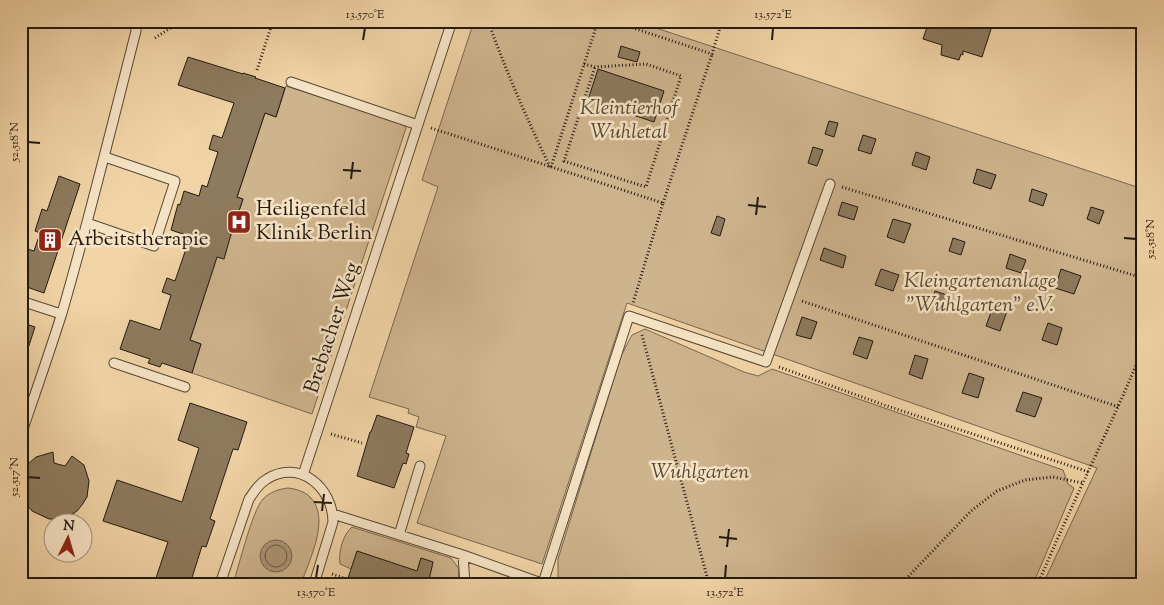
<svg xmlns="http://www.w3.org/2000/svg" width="1164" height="605" font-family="'Sorts Mill Goudy',serif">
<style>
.green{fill:#ceb48d;stroke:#78664f}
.water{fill:#ab9473;stroke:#75634c}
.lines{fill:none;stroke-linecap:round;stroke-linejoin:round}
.shore{stroke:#675642;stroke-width:1}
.building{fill:#8e7a5e;stroke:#231911}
.service-casing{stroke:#564836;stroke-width:11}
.path{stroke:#231911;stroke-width:3;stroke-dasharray:1 2.5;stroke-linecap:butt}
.service{stroke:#f6e3c5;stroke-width:9}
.ticks{fill:none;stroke:#231911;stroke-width:2}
.labels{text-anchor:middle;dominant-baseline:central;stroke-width:5;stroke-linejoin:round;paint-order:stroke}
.park-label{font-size:21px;font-style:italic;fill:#564836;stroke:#f6e3c5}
.poi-label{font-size:21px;fill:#231911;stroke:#f6e3c5;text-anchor:start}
.street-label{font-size:21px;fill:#231911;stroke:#f6e3c5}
.neatline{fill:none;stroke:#231911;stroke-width:2}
.ticks-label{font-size:12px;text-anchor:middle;fill:#231911}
</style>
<rect width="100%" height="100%" fill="#f1d4a6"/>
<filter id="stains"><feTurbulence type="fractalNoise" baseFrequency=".004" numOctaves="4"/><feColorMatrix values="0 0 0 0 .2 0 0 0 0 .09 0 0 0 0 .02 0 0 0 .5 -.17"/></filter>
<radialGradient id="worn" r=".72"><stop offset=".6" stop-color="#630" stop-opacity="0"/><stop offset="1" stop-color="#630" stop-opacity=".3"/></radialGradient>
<path class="green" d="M474,21h161l508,168v395h-100l54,-116 -470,-165 -85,261 -125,-41 29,-87 -30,-9 3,-10 -11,-4 1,-4 -40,-12 69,-210 -16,-7z
M286,86l118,38 2,4 -94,286 -120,-41 9,-29 -11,-4 27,-83 9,-10 12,-37 1,1 4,-12 -6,-2 28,-84 11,4z
M645,329l99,43 14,4 14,-7 291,101 5,14 6,4 -41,96h-469l-6,-7v-18l63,-203 11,-21z
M288,488c8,1 15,3 21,8 23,21 0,64 -8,88h-68c6,-18 19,-73 30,-85 7,-7 16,-10 25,-11z
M352,527l99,31 8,11 -1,15h-30l5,-22 -12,-4 -4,13 -60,-20 -6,18 -11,-5c-2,-11 3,-30 12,-37z"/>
<path class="water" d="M260 556a16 16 0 1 1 32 0a16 16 0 1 1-32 0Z"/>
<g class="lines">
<path class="shore" d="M265 556a11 11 0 1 1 22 0a11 11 0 1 1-22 0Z"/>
</g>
<path class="building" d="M929,21h59l5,2 -11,34 -19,-6v4l-2,-1 -2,6 -18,-5 1,-10 -19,-6z
M621,46l19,6 -3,10 -19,-5z
M188,57l55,17v-1l13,4 -1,1 30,10 -9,29 -11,-4 -28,84 6,2 -4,12 -1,-1 -14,49 -7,-2 -27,83 11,4 -9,29 -30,-10 -2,4 -12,-4 2,-4 -30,-10 10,-29 30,10 11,-35 -9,-3 5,-14 8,3 12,-35 -5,-1 4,-10 -15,-5 7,-26 2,1 4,-14 15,5 3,-11 5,2 11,-35 -9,-3 4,-14 9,3 12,-35 -56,-18z
M598,69l66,22 -10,31 -66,-22z
M829,121l9,2 -4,14 -9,-3z
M863,135l13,4 -5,15 -13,-4z
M813,147l10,3 -6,16 -9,-3z
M916,152l14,5 -4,13 -14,-5z
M977,169l19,6 -5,14 -18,-6z
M59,176l21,8 -36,109 -23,-8v-38l13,4 6,-18 -5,-2 7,-22 5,2z
M1032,189l15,5 -4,12 -14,-5z
M842,202l16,5 -4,13 -16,-5z
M1091,207l13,4 -5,13 -12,-5z
M717,216l8,3 -5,17 -9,-3z
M893,219l18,5 -7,19 -17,-6z
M953,238l12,4 -4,13 -12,-4z
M824,248l22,8 -3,12 -23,-8z
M1010,254l16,6 -5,13 -15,-5z
M881,269l18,6 -6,16 -18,-6z
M1061,269l20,7 -7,18 -19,-6z
M935,291l15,5 -3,9 -15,-5z
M994,304l14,4 -8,23 -14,-5z
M21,317l3,1 -1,5 12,4 -14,43z
M802,317l15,5 -6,17 -15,-4z
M1048,323l14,5 -5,17 -15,-5z
M859,337l14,4 -6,18 -14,-5z
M915,355l13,4 -6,20 -13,-5z
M969,373l15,5 -6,20 -16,-5z
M1023,392l19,6 -7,19 -19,-6z
M190,403l57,19 -9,28 -5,-1 -23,70 5,2 -9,26 -4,-1 -12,38h-36l14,-42 -65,-21 14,-41 65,22 17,-54 -21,-8z
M377,415l37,12 -8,26 3,1 -3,10 -3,-1 -9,25 -37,-12 13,-44h1z
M53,452l1,11 11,3 7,-10 12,9 5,16 -2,16 -5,8 -5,6 -9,6 -9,2h-10l-17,-8 -5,-6 -6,-15v-9l3,-10 4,-7 8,-7z
M357,551l60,20 4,-13 12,4 -5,22h-82z"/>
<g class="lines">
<defs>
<path id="service" d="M291,82l127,43
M87,223l67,23 21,-65 -70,-24
M21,301l40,13
M114,363l71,24
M21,435c14,-41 28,-81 41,-122 27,-93 50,-188 74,-282v-10
M303,475l149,-454
M333,514l130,41 81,29
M399,535l21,-69
M463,555l2,29
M543,583l86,-267 137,46 64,-178
M220,584l29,-85c5,-7 9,-15 18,-20 32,-20 66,8 66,43l-19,62"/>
</defs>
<use href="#service" class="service-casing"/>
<path class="path" d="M108,21l14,5
M488,21c18,50 39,98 62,146
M612,21l100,33 10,-33
M155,38l26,-17
M584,64l11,3 51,-3 35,12 -35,111 -82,-26 31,-94
M257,70l16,-49
M431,128l232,75 -30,100
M551,167l47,-146
M842,187l301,91
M663,203l49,-149
M802,301l317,106
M642,335l67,249
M779,367l108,39 202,66
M331,434l31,9
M332,574l15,5
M901,584l70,-73 26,-20 28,-11 28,-3 30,6
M1038,584c33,-79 72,-156 105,-235"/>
<use href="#service" class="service"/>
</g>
<path class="ticks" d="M363,40l2,-12M772,40l1,-12M28,142l12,1M343,170l18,1M351,179l2,-17M748,205l18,2M756,215l2,-18M1124,238l12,1M28,477l12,1M314,502l18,1M322,511l2,-17M719,537l18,2M727,547l2,-18M316,578l2,-13M725,578l1,-13"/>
<defs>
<symbol id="hospital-square" viewBox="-11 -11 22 22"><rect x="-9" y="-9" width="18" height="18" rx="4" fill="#8f2418" stroke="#f6e3c5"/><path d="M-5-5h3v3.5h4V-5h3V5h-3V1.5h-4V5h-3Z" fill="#fff"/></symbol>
<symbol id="building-square" viewBox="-11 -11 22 22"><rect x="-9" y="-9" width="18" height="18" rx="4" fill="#8f2418" stroke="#f6e3c5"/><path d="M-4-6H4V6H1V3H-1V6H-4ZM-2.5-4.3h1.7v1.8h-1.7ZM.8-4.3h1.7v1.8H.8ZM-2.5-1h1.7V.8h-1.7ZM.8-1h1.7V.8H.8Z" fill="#fff"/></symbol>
</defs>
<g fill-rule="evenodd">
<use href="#hospital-square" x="225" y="208" width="28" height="28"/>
<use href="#building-square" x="36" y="226" width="28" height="28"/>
</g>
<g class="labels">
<g class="park-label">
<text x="629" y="109">Kleintierhof<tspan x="629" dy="24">Wuhletal</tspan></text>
<text x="980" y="282">Kleingartenanlage<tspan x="980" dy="24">"Wuhlgarten" e.V.</tspan></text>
<text x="700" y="473">Wuhlgarten</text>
</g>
<g class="poi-label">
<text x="256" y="210">Heiligenfeld<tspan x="256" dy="24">Klinik Berlin</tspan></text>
<text x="68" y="240">Arbeitstherapie</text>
</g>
<g class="street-label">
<text transform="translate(333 328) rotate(-72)">Brebacher Weg</text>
</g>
</g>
<rect width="1164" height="605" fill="none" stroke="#f1d4a6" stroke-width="55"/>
<g transform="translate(68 538) rotate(5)"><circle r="24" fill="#f6e3c5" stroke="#a2927d"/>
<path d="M0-4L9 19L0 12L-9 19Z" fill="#8f2418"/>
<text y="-8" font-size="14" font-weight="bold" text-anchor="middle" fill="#231911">N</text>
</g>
<rect x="28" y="28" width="1108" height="550" class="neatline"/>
<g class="ticks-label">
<text x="365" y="18">13.570°E</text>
<text x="773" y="18">13.572°E</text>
<text transform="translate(14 142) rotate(-90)" y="4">52.518°N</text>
<text transform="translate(1150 239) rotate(-90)" y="4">52.518°N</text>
<text transform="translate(14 477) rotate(-90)" y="4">52.517°N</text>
<text x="316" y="596">13.570°E</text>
<text x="725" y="596">13.572°E</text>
</g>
<rect width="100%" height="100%" filter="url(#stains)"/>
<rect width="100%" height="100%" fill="url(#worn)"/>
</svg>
